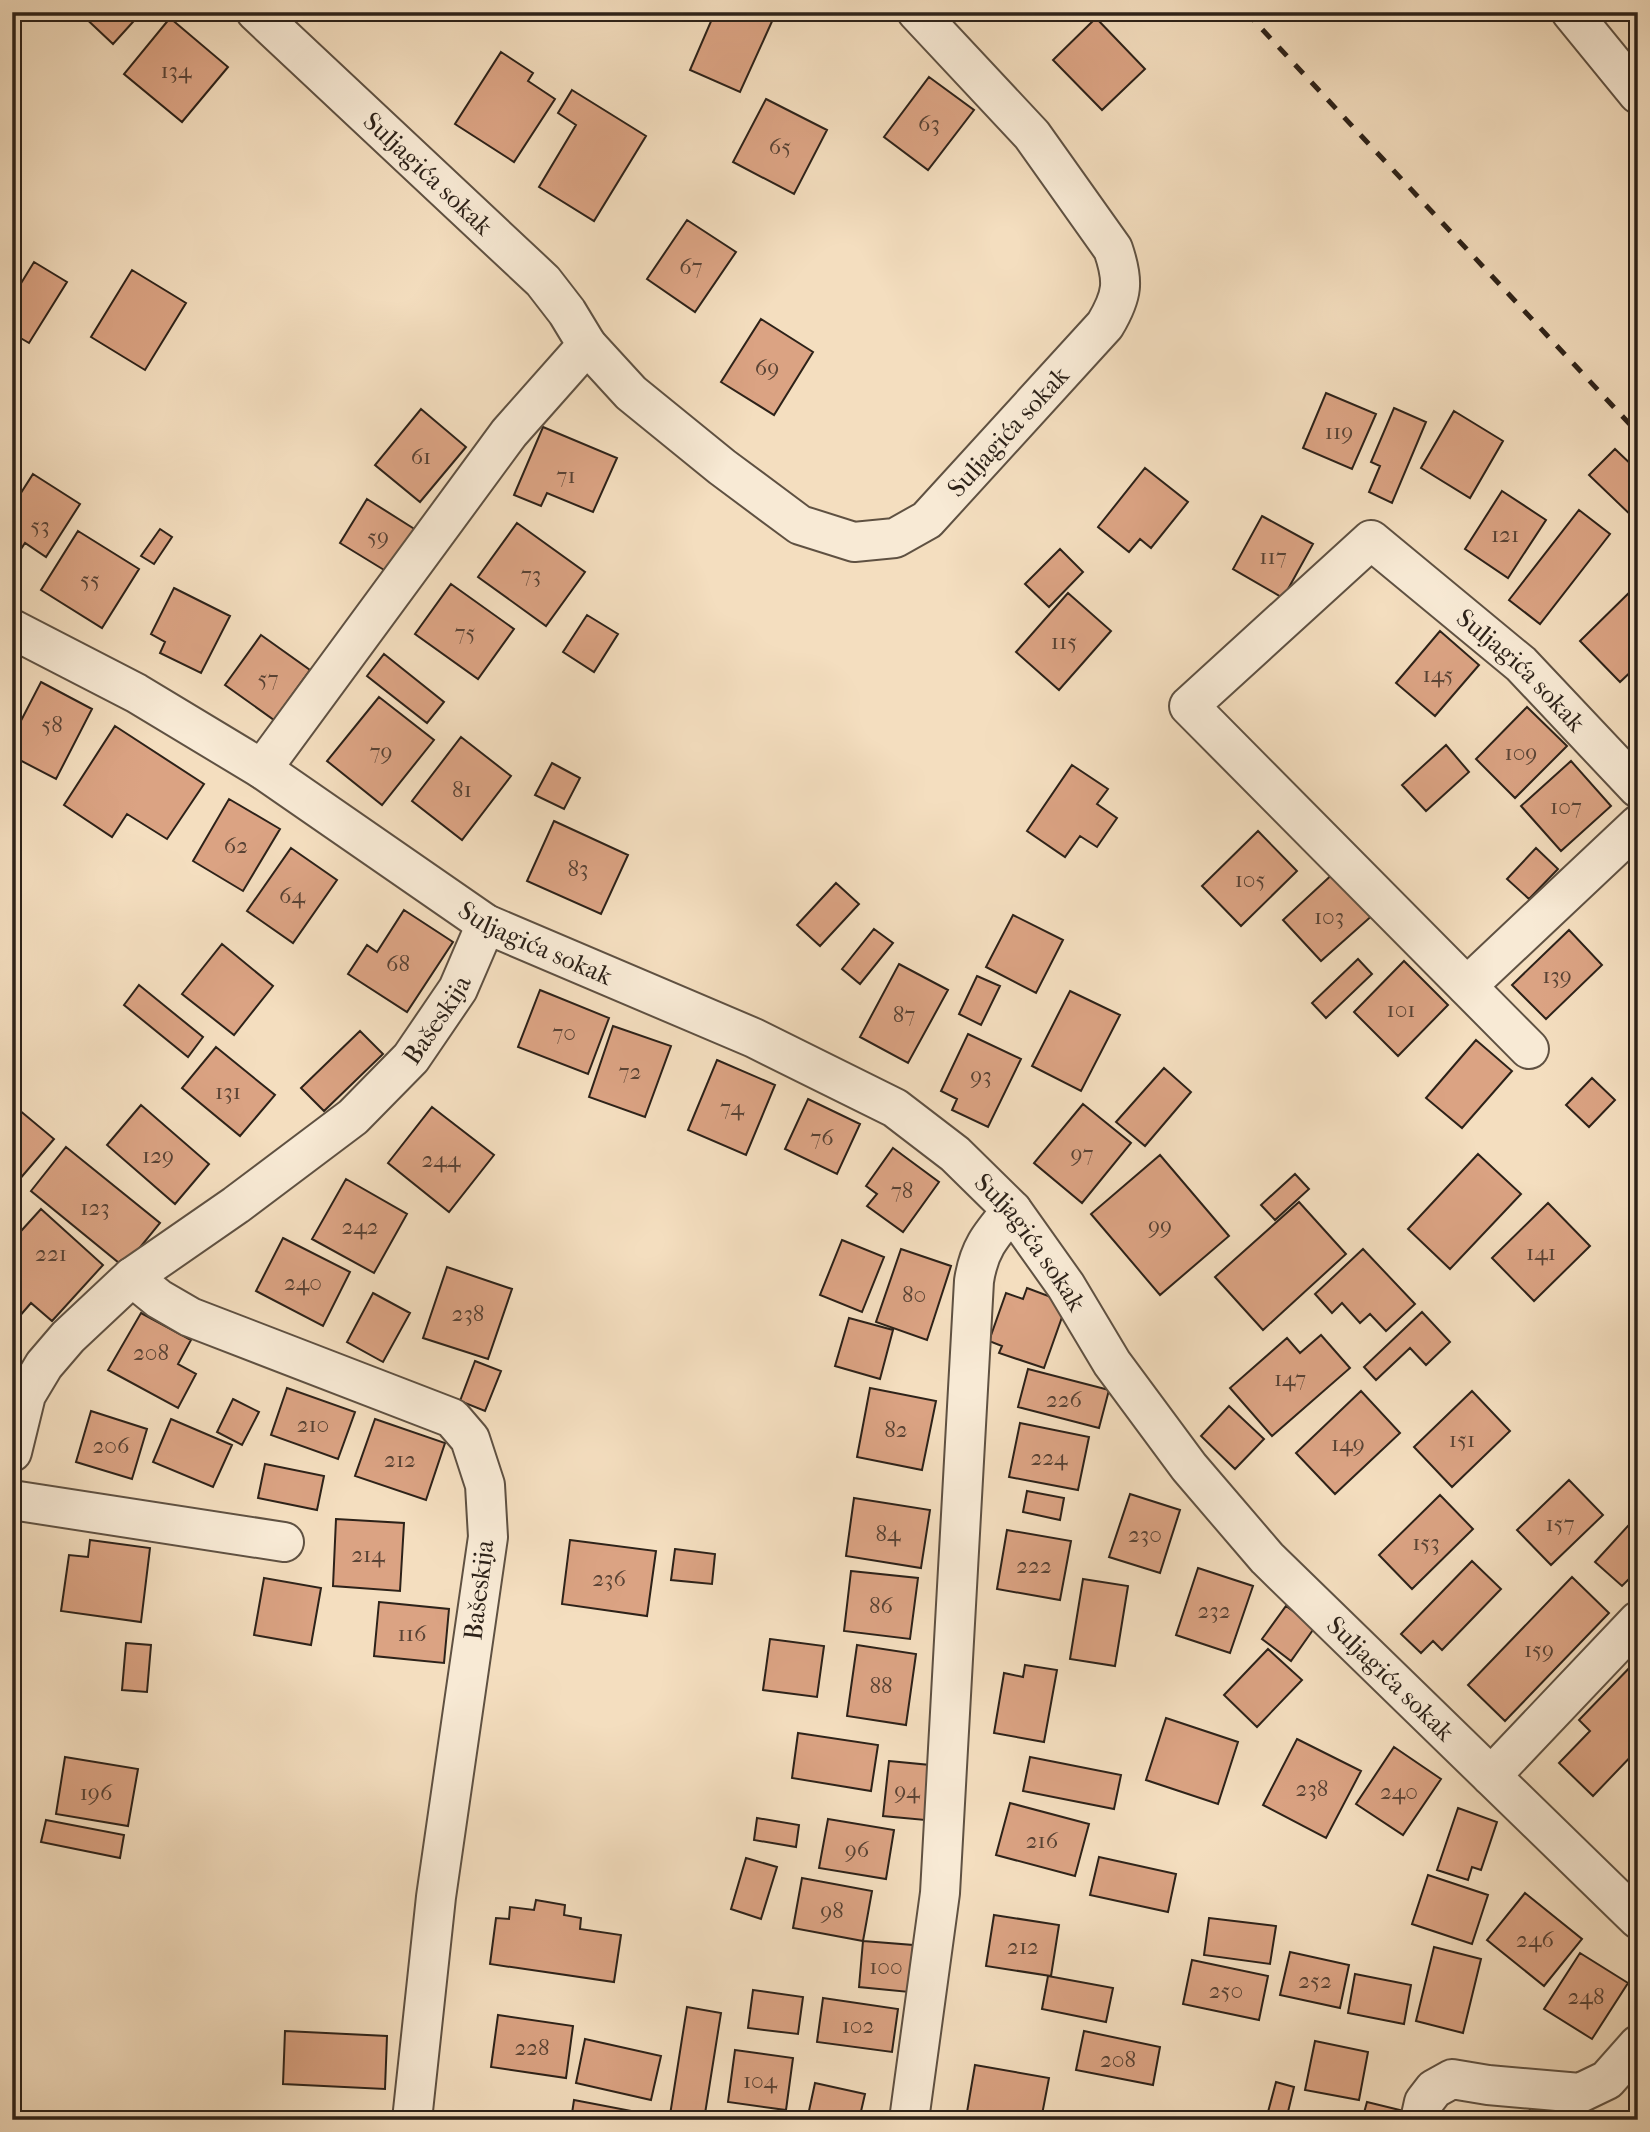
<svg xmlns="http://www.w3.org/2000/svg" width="1650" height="2132" font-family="'IM FELL French Canon',serif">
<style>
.building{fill:#dba383;stroke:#2d2219;stroke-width:2}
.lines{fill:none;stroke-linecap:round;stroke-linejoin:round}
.minor-casing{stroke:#5f5142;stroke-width:42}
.minor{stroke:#f8ead5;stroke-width:38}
.rail{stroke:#2d2219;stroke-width:5;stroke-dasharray:12 12;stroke-linecap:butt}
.labels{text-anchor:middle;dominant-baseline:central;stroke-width:5;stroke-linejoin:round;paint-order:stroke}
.number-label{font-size:23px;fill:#584234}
.street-label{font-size:26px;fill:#2d2219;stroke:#f8ead5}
</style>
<rect width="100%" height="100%" fill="#f4debf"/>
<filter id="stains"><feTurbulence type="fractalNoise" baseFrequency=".00286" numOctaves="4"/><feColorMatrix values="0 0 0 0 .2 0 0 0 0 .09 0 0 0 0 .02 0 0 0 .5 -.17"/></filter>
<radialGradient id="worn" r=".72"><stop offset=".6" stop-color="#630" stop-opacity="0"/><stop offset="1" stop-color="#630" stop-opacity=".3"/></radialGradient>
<path class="building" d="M79,12h63l-29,32z
M715,12h48l11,5 -34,75 -50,-22z
M170,18l58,49 -46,55 -58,-48z
M1096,18l49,51 -43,41 -49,-50z
M501,52l32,21 -5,8 27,18 -41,63 -59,-38z
M929,77l45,33 -46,60 -44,-33z
M572,90l74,46 -52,85 -55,-34 37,-62 -18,-12z
M766,99l61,31 -33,64 -61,-32z
M687,220l49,32 -41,60 -48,-33z
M34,262l33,20 -38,61 -17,-10v-35z
M132,270l54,33 -41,67 -54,-33z
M761,319l52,33 -39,63 -53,-33z
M1326,393l50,21 -24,55 -49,-21z
M1394,408l32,14 -34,81 -23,-11 11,-26 -9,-4z
M421,409l45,38 -46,55 -45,-37z
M1454,411l49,30 -33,57 -49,-30z
M543,427l74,31 -24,54 -46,-19 -6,13 -27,-11z
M1615,449l23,22v51l-49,-47z
M1145,468l43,34 -37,46 -11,-9 -11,13 -31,-25z
M33,474l47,30 -34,53 -21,-14 -10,15 -3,-2v-49z
M1502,491l44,29 -38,58 -43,-29z
M367,499l49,31 -27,43 -49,-30z
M1579,510l31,24 -70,90 -31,-24z
M1262,516l51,28 -30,54 -50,-29z
M517,523l68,49 -39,54 -68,-49z
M160,529l12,8 -18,27 -13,-8z
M78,531l61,38 -37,59 -61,-38z
M1060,549l23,23 -34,35 -24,-23z
M451,584l63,45 -36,50 -63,-45z
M1638,584v81l-18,17 -40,-41z
M174,588l56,28 -29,57 -41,-20 5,-11 -14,-8z
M1068,593l43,38 -52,59 -43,-38z
M587,615l31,19 -24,38 -31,-20z
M1440,631l39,34 -44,51 -39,-33z
M261,635l49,35 -36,50 -49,-35z
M384,654l60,48 -17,21 -60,-47z
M41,682l51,27 -36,70 -44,-23v-18z
M379,697l55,43 -52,65 -55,-44z
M1527,707l40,39 -52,52 -39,-39z
M115,726l89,58 -37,55 -40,-25 -15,23 -48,-32z
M461,737l50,39 -49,64 -50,-39z
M1446,745l23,27 -43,39 -24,-26z
M1571,761l40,45 -50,45 -40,-45z
M552,763l28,15 -16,31 -29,-14z
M1072,765l36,24 -11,15 20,14 -20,29 -17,-11 -15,21 -38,-26z
M229,799l51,30 -37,62 -50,-30z
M554,821l74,34 -27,59 -74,-33z
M1258,831l39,40 -56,55 -39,-40z
M291,848l46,32 -44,63 -46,-32z
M1536,848l22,21 -29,30 -22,-20z
M1337,870l38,43 -54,48 -38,-41z
M836,883l23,21 -39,42 -23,-21z
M404,910l49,32 -46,70 -59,-38 19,-29 10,7z
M1013,915l50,25 -27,53 -50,-26z
M874,929l19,14 -33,41 -18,-15z
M1569,930l33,35 -56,54 -34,-34z
M222,944l51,42 -39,49 -52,-41z
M1358,959l14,15 -46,44 -14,-15z
M1404,961l44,44 -50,51 -44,-44z
M899,964l49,26 -40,73 -48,-26z
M977,976l23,10 -19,39 -22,-11z
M139,985l64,52 -15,20 -64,-52z
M540,990l69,28 -21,56 -70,-27z
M1070,991l50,24 -39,76 -49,-25z
M613,1026l58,20 -26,71 -56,-20z
M360,1031l23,23 -59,57 -23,-23z
M968,1034l53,25 -33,68 -36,-17 5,-11 -16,-8z
M1476,1040l36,31 -50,57 -36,-30z
M216,1047l59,48 -35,41 -58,-48z
M717,1060l58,25 -29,70 -58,-25z
M1164,1068l27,24 -46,54 -29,-24z
M1592,1078l23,22 -26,27 -23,-22z
M808,1099l52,25 -23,50 -52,-25z
M12,1104l42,35 -41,48h-1z
M1083,1104l48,39 -49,60 -48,-40z
M141,1105l68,59 -34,40 -68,-59z
M432,1107l62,48 -45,57 -61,-49z
M66,1147l94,76 -36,44 -93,-76z
M893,1148l46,34 -36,50 -36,-26 10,-12 -11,-8z
M1478,1154l43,40 -71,75 -42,-40z
M1160,1155l69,81 -69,59 -69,-81z
M1295,1174l14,15 -34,31 -14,-15z
M346,1179l61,35 -33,59 -62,-34z
M1299,1202l47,52 -83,76 -48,-53z
M1548,1203l42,43 -56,55 -42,-43z
M41,1209l62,56 -51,56 -21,-18 -13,15 -6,-5v-72z
M283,1238l67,34 -27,54 -67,-35z
M842,1240l42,17 -22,55 -42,-17z
M901,1249l50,17 -24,74 -51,-18z
M1363,1249l52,55 -29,27 -16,-17 -10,9 -18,-20 -10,10 -17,-19z
M447,1267l65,22 -24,70 -65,-21z
M1027,1288l40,15 -23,65 -45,-15 3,-7 -13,-5 17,-48 17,6z
M373,1293l37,20 -27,49 -36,-20z
M1422,1312l28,30 -24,23 -16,-17 -34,32 -12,-13z
M141,1313l50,27 -13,24 18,10 -18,34 -70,-38z
M849,1318l44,12 -13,49 -45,-13z
M1321,1335l29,33 -78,68 -42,-48 57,-50 13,15z
M475,1361l26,10 -16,40 -25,-10z
M1028,1369l81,21 -10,38 -81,-21z
M287,1388l68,24 -17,47 -67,-24z
M870,1388l66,13 -14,69 -65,-13z
M1361,1391l39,42 -65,61 -39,-41z
M1472,1391l38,40 -58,56 -38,-40z
M233,1399l26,13 -17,33 -25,-13z
M1229,1406l35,33 -29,30 -34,-33z
M91,1411l56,18 -15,50 -56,-17z
M171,1419l61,26 -19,42 -60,-25z
M375,1419l70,24 -19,57 -71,-24z
M1020,1423l69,14 -11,53 -69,-13z
M265,1464l59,12 -7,34 -59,-12z
M1569,1480l34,35 -52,50 -34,-35z
M1027,1491l37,7 -4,22 -37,-8z
M1130,1494l50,16 -20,63 -51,-16z
M1440,1495l33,34 -61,60 -33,-34z
M854,1498l76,12 -9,58 -75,-12z
M1638,1515v55l-16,16 -27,-24z
M336,1519l68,4 -4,68 -67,-5z
M1007,1530l64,11 -11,59 -63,-11z
M90,1540l60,8 -9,74 -80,-11 8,-56 19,2z
M570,1540l86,11 -9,65 -85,-12z
M675,1549l40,5 -3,30 -41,-4z
M1472,1561l29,28 -59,61 -9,-9 -12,12 -20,-19z
M1198,1568l55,18 -23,67 -54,-18z
M851,1571l67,7 -8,61 -66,-8z
M1572,1577l37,36 -104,108 -37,-36z
M264,1578l57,10 -10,57 -57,-10z
M1083,1579l45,7 -13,80 -45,-7z
M379,1602l70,7 -5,54 -70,-7z
M1286,1606l29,21 -24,34 -29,-22z
M770,1639l54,7 -7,51 -54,-7z
M126,1643l25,2 -4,47 -25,-2z
M857,1645l59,9 -10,71 -59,-9z
M1268,1649l34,31 -45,47 -33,-32z
M1636,1661l2,88 -45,47 -34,-33 31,-32 -11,-11z
M1025,1665l32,5 -13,72 -50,-9 10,-60 19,4z
M1166,1718l72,24 -20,62 -72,-24z
M798,1733l80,12 -7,46 -79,-13z
M1297,1739l64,32 -35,67 -63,-33z
M1394,1747l47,32 -38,56 -47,-31z
M65,1757l73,12 -10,57 -72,-12z
M1030,1757l91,18 -7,34 -91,-18z
M889,1761l41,4 -5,55 -42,-4z
M1010,1803l79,21 -14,52 -79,-21z
M1458,1808l39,14 -16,48 -9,-3 -4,13 -31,-10z
M757,1818l42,7 -3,22 -42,-7z
M828,1819l66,11 -8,49 -67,-11z
M46,1820l78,15 -4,23 -79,-16z
M1099,1857l77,17 -8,38 -78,-17z
M746,1858l31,9 -16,52 -30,-10z
M1428,1875l60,20 -16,49 -60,-20z
M802,1878l70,13 -9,50 -70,-13z
M1525,1893l57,46 -38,47 -57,-46z
M536,1900l29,5 -1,10 17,3 -1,11 41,6 -7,47 -124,-18 6,-46 13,1 1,-12 24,3z
M994,1915l65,10 -8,51 -65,-10z
M1209,1918l67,8 -6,38 -66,-9z
M863,1941l50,4 -4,47 -50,-5z
M1434,1947l47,12 -18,74 -47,-12z
M1290,1952l59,13 -9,43 -60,-13z
M1580,1953l48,30 -36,56 -48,-30z
M1192,1960l76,16 -9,44 -76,-16z
M1355,1974l56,11 -7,39 -56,-11z
M1048,1976l65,12 -7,34 -64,-13z
M753,1990l50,7 -5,37 -50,-6z
M823,1998l75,11 -6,43 -75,-10z
M687,2007l34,6 -17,107 -34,-5z
M498,2015l75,11 -7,52 -75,-11z
M285,2031l102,5 -2,53 -102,-5z
M1084,2031l76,16 -7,38 -77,-15z
M585,2039l76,17 -10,44 -75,-17z
M1315,2041l53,11 -9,48 -54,-10z
M735,2050l58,8 -7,52 -58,-8z
M975,2065l74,13 -8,42 -75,-2z
M1276,2082l18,5 -7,29 -19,-4z
M815,2083l50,11 -6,26h-52z
M1533,2098l76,22h-82z
M574,2100l68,13 -1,7h-70z
M1367,2102l41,10 -2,8h-44z
M305,2112l53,3v5h-54z"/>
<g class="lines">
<defs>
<g id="minor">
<path id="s1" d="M256,12l287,269 24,31 20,33 -78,88 -247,336"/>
<path d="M1571,12l67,82"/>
<path id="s2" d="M587,345l44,48 91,74 78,58 54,17 41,-4 32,-18 178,-195c18,-30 19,-44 8,-76l-81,-114 -115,-123"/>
<path id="s3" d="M12,629l124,64 126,76 224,155 268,114 141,70 60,46 57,56 54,76 46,77 77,104 78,91 371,361"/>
<path d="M1467,986l171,-161"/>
<path id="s4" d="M1529,1049l-340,-343 182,-166 150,124 117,124"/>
<path d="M132,1277l27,22 31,18 262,101 18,21 15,46 3,52 -52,360 -24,223"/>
<path id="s5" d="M12,1452l14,-57 18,-30 24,-28 64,-60 104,-72 117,-88 58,-59 47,-69 28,-65"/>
<path d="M12,1500l272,42"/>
<path d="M1491,1776l147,-155"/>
<path d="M909,2120l31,-227 34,-612c5,-33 17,-46 38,-71"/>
<path d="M1420,2120l4,-18 10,-13 18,-10 36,6 92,8 27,-13 31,-35"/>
</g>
</defs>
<use href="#minor" class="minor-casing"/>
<use href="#minor" class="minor"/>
<path class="rail" d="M1246,12l392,421"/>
</g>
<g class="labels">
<g class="number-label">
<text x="176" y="70">134</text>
<text x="929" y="123">63</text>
<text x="780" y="146">65</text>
<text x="691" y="266">67</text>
<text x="767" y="367">69</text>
<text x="1339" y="431">119</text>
<text x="421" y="456">61</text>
<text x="566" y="475">71</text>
<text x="40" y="525">53</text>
<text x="1505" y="534">121</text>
<text x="378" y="536">59</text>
<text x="1273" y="556">117</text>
<text x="531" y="574">73</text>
<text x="90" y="579">55</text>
<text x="465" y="632">75</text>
<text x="1064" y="641">115</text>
<text x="1438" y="674">145</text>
<text x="268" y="678">57</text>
<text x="52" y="724">58</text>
<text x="381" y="751">79</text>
<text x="1521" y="752">109</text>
<text x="462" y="789">81</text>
<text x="1566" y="806">107</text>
<text x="236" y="845">62</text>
<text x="578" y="868">83</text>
<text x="1250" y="879">105</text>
<text x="292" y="895">64</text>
<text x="1329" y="916">103</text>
<text x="398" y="963">68</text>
<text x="1557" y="975">139</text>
<text x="1401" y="1009">101</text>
<text x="904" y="1014">87</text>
<text x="564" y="1032">70</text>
<text x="630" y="1071">72</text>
<text x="981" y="1075">93</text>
<text x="228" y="1091">131</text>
<text x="732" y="1107">74</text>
<text x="822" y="1137">76</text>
<text x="1082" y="1153">97</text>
<text x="158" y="1155">129</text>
<text x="441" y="1159">244</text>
<text x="902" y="1190">78</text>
<text x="95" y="1207">123</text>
<text x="1160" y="1225">99</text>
<text x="360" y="1226">242</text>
<text x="1541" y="1252">141</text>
<text x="51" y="1253">221</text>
<text x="303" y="1282">240</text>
<text x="914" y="1294">80</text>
<text x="468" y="1313">238</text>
<text x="151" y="1352">208</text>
<text x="1290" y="1378">147</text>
<text x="1064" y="1399">226</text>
<text x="313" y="1424">210</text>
<text x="896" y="1429">82</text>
<text x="1462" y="1439">151</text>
<text x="1348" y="1443">149</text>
<text x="111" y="1445">206</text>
<text x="1049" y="1457">224</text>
<text x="400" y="1459">212</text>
<text x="1560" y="1523">157</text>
<text x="888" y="1533">84</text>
<text x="1145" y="1534">230</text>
<text x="1426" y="1542">153</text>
<text x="368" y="1554">214</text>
<text x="1034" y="1565">222</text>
<text x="609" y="1578">236</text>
<text x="881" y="1605">86</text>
<text x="1214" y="1610">232</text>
<text x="412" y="1633">116</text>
<text x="1539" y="1649">159</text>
<text x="881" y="1685">88</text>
<text x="1312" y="1788">238</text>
<text x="907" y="1790">94</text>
<text x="1399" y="1791">240</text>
<text x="96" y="1792">196</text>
<text x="1042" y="1840">216</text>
<text x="857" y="1849">96</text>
<text x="832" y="1910">98</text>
<text x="1535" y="1939">246</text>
<text x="1023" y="1946">212</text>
<text x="886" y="1966">100</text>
<text x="1315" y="1980">252</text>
<text x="1226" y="1990">250</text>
<text x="1586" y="1996">248</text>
<text x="858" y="2025">102</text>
<text x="532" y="2047">228</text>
<text x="1118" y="2059">208</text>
<text x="760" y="2080">104</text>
</g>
<g class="street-label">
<text stroke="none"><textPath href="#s1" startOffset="236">Suljagića sokak</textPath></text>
<text stroke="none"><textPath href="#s2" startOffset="534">Suljagića sokak</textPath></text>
<text stroke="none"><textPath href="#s4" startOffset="928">Suljagića sokak</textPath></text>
<text stroke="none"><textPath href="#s3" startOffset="612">Suljagića sokak</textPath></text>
<text stroke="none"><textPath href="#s5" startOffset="620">Bašeskija</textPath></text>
<text stroke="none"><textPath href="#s3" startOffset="1200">Suljagića sokak</textPath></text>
<text transform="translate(479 1590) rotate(-83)">Bašeskija</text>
<text stroke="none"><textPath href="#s3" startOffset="1768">Suljagića sokak</textPath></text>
</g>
</g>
<rect width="1650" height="2132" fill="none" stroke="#f4debf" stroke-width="42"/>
<rect x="14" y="14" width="1622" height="2104" fill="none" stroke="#2d2219" stroke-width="3.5"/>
<rect x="21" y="21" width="1608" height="2090" fill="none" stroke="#2d2219" stroke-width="2"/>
<rect width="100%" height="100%" filter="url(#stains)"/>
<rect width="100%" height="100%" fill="url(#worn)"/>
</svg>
